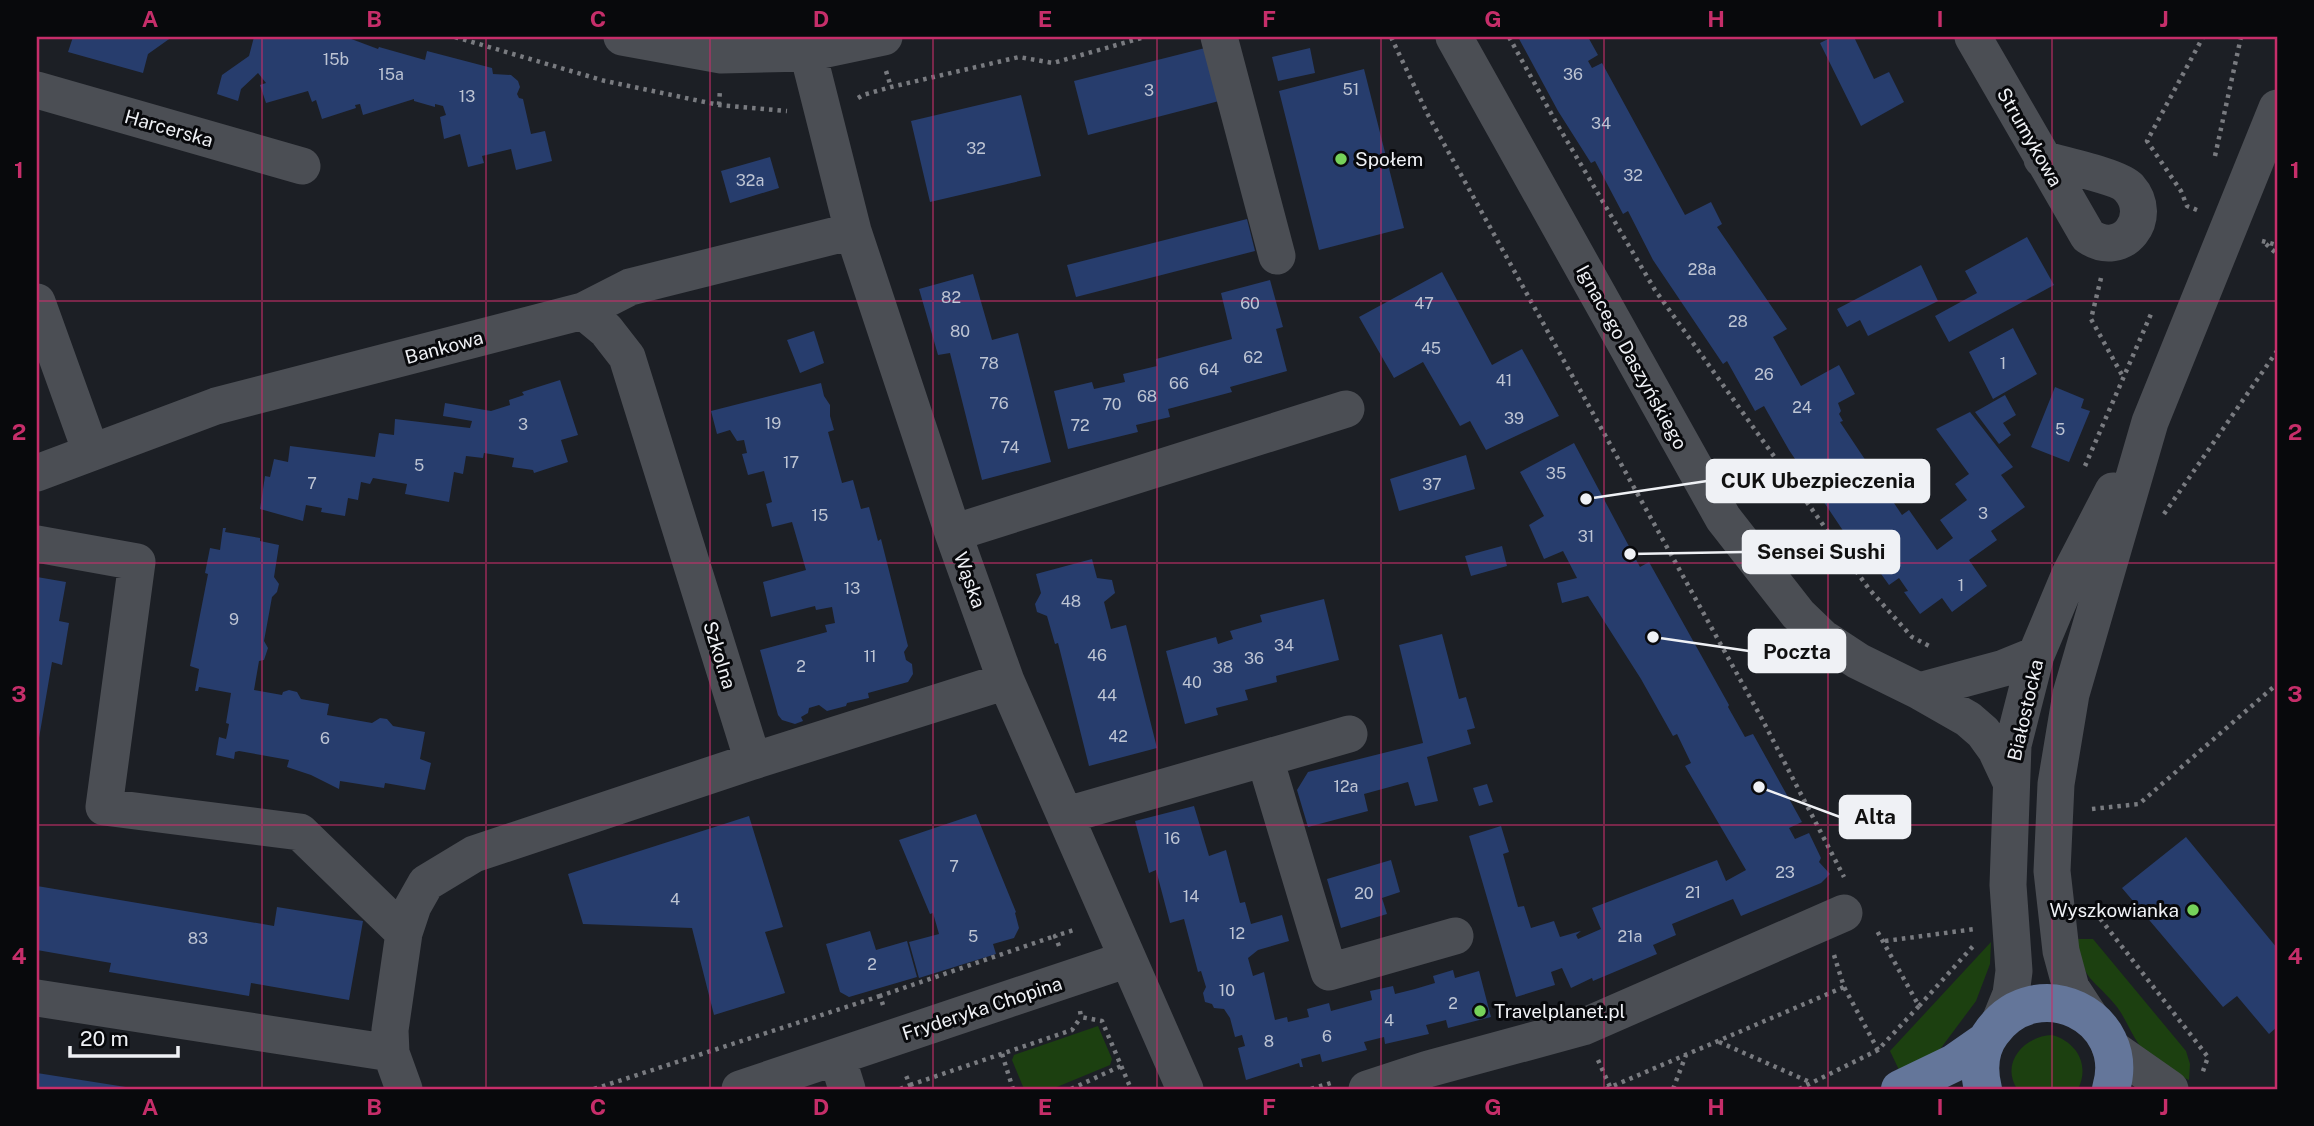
<svg xmlns="http://www.w3.org/2000/svg" width="2314" height="1126" font-family="'Public Sans',sans-serif">
<style>
.green{fill:#1c4010}
.building{fill:#273d6d}
.lines{fill:none;stroke-linecap:round;stroke-linejoin:round}
.path{stroke:#797b80;stroke-width:4.5;stroke-dasharray:3.5 5;stroke-linecap:butt}
.minor{stroke:#4b4e54;stroke-width:37}
.major{stroke:#64769a;stroke-width:38}
.grid{fill:none;stroke:#c62e6a;stroke-width:2;stroke-opacity:0.55}
.poi-dot{fill:#76d25a;stroke:#08090c;stroke-width:2.5}
.labels{text-anchor:middle;dominant-baseline:central;stroke-width:6;stroke-linejoin:round;paint-order:stroke}
.number-label{font-size:16px;fill:#bdc4d3}
.street-label{font-size:19px;fill:#eff1f5;stroke:#08090c}
.poi-label{font-size:19px;fill:#eff1f5;stroke:#08090c;text-anchor:start}
.leader{fill:none;stroke:#eff1f5;stroke-width:2.5}
.callout-dot{fill:#eff1f5;stroke:#08090c;stroke-width:2.5}
.callout{fill:#eff1f5;stroke:#eff1f5;stroke-width:2.5}
.callout-label{font-size:21px;text-anchor:middle;font-weight:bold;fill:#111}
.neatline{fill:none;stroke:#c62e6a;stroke-width:2.5}
.grid-label{font-size:23px;text-anchor:middle;font-weight:bold;fill:#c62e6a}
</style>
<rect width="100%" height="100%" fill="#1c1f25"/>
<path class="green" d="M2078,939h15l93,112 4,13 -1,16c-19,-8 -36,-18 -49,-34 -9,-12 -14,-27 -23,-39 -21,-27 -38,-28 -39,-68z
M1991,942l-1,22 -14,37 -41,55 -35,16 -10,-21z
M1098,1026l14,33 -2,6 -58,24h-28l-12,-29 2,-5z
M2052,1035c25,7 38,30 26,54h-61c-17,-27 8,-53 35,-54z"/>
<path class="building" d="M73,37h99l-24,17 -5,19 -75,-21z
M254,37h92l32,12 1,-2 46,13 2,-9 65,17 1,6 18,1 7,6 2,6 -3,7 2,4 4,1 8,35 14,-3 7,30 -36,9 -5,-21 -29,7 2,7 -16,4 -8,-33 -16,5 -4,-22 6,-2 -3,-9 -8,-2v3l-21,-6v-2l-51,16 -3,-11 -5,1 1,3 -34,11 -6,-19 -4,2 -4,-11 -42,12 -6,-18 6,-2 -8,-10 -17,16 -3,12 -21,-7 5,-19 27,-19z
M1518,37h70l10,18 -10,6 4,7 10,-5 83,152 26,-13 11,22 -5,3 70,102 -14,8 28,49 38,-21 16,29 -17,9 3,8 -2,3 4,7 -3,1 62,93 7,-5 28,40 16,-12 -13,-18 27,-20 -12,-16 14,-10 -33,-45 34,-17 43,55 -12,8 24,32 -34,24 6,9 -28,20 18,26 -35,26 -10,-14 -22,16 -16,-22 4,-1 -9,-13 -10,7 -30,-42 -5,4 -65,-97 -25,-44 -9,5 -28,-50 -4,3 -70,-104 -25,-49 -5,3 -28,-53 -4,2 -33,-52z
M1832,37h22l20,42 15,-7 15,30 -43,24 -41,-83z
M1209,47l14,53 -135,35 -14,-54z
M1310,48l5,25 -37,8 -6,-24z
M1364,69l40,159 -85,22 -40,-159z
M1021,95l20,81 -111,26 -19,-81z
M770,157l9,31 -49,15 -9,-32z
M1247,219l8,32 -179,46 -9,-32z
M2027,237l27,48 -105,57 -14,-26 42,-23 -12,-22z
M1921,265l17,36 -70,35 -8,-16 -13,7 -10,-18z
M1442,272l50,93 30,-16 37,67 -73,34 -16,-29 -10,5 -37,-64 -29,16 -35,-61z
M973,274l19,66 26,-7 33,129 -69,18 -32,-127 -12,2 -19,-66z
M1270,280l13,47 -7,2 11,42 -57,16 2,5 -64,17 2,8 -34,8 2,7 -70,17 -14,-58 38,-9 2,7 31,-7 -2,-8 34,-8 -1,-7 76,-20 -11,-46z
M2013,328l24,46 -44,25 -24,-47z
M814,331l10,32 -24,10 -13,-33z
M560,380l18,55 -17,5 7,22 -34,11 -1,-3 -21,-3 2,-9 -30,-5 -1,5 -17,-2 -3,18 -9,-2 -5,30 -44,-8 2,-10 -34,-6 -3,6 -9,-2 -3,18 -10,-2 -3,18 -24,-4 1,-4 -16,-3 -3,16 -43,-12 5,-33 5,1 4,-18 14,3 2,-16 85,11 4,-24 15,2 1,-16 75,9 2,-7 -29,-5 2,-13 46,8 19,-6 -1,-5 15,-5 -2,-3z
M821,383l3,13 6,9v11l4,14 -6,2 14,51 11,-3 8,29 8,-2 9,34 3,-2 27,107 -4,6 2,8 6,4 1,10 -5,8 -40,11 1,5 -22,5 -1,3 -19,5 -8,-6 -10,3 -1,5 -7,4 2,4 -8,3 -13,-4 -4,-5 -18,-65 67,-18 -2,-7 10,-2 -3,-16 -16,3 -1,-4 -44,11 -8,-35 43,-12 -14,-48 -20,5 -6,-23 6,-2 -8,-31 -16,4 -6,-21 5,-1 -3,-13 -7,1 -7,-11 -13,4 -6,-23z
M2055,387l29,12 -3,9 9,3 -21,51 -38,-15z
M2005,395l11,20 -13,8 8,12 -12,9 -24,-32z
M1574,443l66,124 9,-5 80,143 -1,2 17,30 8,-3 49,88 -13,6 6,11 14,-6 12,25 -2,4 11,12 -9,9 -80,33 -8,-17 -61,25 4,11 -23,10 4,9 -64,27 -1,-3 -21,10 -9,-20 -11,4 4,13 -39,12 -47,-161 32,-10 8,26 -6,2 15,53 6,-1 7,22 23,-7 6,16 21,-6 -5,4 2,4 23,-10 -9,-21 125,-48 9,21 20,-11 -61,-104 6,-3 -14,-29 -4,2 -32,-57 -53,-83 -26,7 -5,-20 20,-5 -14,-27 -19,8 -15,-34 15,-9 -24,-44z
M1466,455l9,34 -76,22 -9,-32z
M223,528h3l-1,4 35,6v3l19,4 -5,32 5,7 -2,8 -5,5 -8,44 4,7 -4,12 -5,1 -5,29 28,5 1,-3 6,-2 8,2 4,7 28,5 -2,11 45,8 8,-5 7,1 6,7 32,6 -5,27 11,4 -6,27 -40,-7 -1,5 -44,-7 -1,8 -28,-14 -24,-8 2,-7 -50,-9 -4,1 -1,7 -18,-4 3,-18 7,2 1,-4 2,-11 -3,-1 5,-30 -32,-6 -1,4h-3l4,-22 -9,-3 18,-92 -3,-1 5,-25 10,2z
M1502,546l5,20 -36,10 -6,-20z
M1092,559l5,19 15,2 3,13 -11,9 7,27 15,-4 31,123 -68,18 -31,-123 -3,1 -8,-28 -10,-4 -2,-8 6,-11 -5,-19z
M37,577l29,5 -7,39 10,2 -7,42 -10,-3 -14,82z
M1324,599l15,61 -63,16 1,6 -32,8 3,10 -32,8 2,7 -33,9 -19,-73 50,-14 2,7 15,-5 -3,-8 32,-9 -2,-7z
M1442,634l17,65 7,-2 9,31 -8,2 4,14 -44,13 11,44 -23,5 -7,-24 -44,12 4,17 -60,16 -11,-37 11,-18 115,-29 -24,-98z
M1487,784l6,18 -14,4 -6,-18z
M1194,806l15,50 17,-6 14,53 5,-1 6,22 31,-9 7,26 -31,9 -10,8 5,18 11,-4 11,48 12,-3 1,5 21,-5 -2,-8 22,-6 2,8 41,-11 -2,-9 23,-5 2,8 20,-5 20,-6 -2,-7 20,-6 2,8 24,-7 12,46 -43,11 -2,-8 -20,5 3,9 -44,10 -1,-7 -20,5 3,8 -45,12 -2,-8 -19,5 2,8h-3l-1,-4 -53,17 -8,-32 7,-2 -3,-11 -7,2 -5,-19 -6,-9 -10,-1 -2,-4 -7,-2 -2,-9 3,-6 -5,-16 -3,1 -14,-53 -14,4 -14,-53 -7,3 -14,-52z
M976,814l40,98 -1,1 4,15 -5,10 -21,6 3,10 -77,24 -10,-36 30,-8 -6,-21 -3,1 -31,-74z
M749,816l34,111 -18,5 20,61 -71,22 -22,-87 -109,-4 -15,-50z
M2186,837l91,111v79l-8,7 -32,-38 -14,11 -101,-119z
M1391,860l9,32 -18,6 5,16 -46,14 -14,-49z
M37,886l237,40 3,-19 86,14 -14,79 -98,-17 -2,13 -140,-24 2,-9 -74,-13z
M870,931l6,19 31,-9 10,36 -68,20 -9,-5 -14,-48z
M37,1073l95,15v1h-95z"/>
<g class="lines">
<path class="path" d="M455,37l150,44 114,24 68,6
M1391,37l37,78 334,604 82,158
M1509,37l48,87 98,166 214,299 43,48 21,11
M886,71l5,16
M858,98l5,-3 28,-8 128,-30 34,6 92,-26
M719,105l1,-16
M2215,156l26,-119
M2197,210l-10,-4 -6,-15 -34,-50 56,-104
M2262,241l15,4
M2266,244l11,10
M2101,278l-10,41 31,56
M2085,466l66,-152
M2164,514l113,-163
M2092,809l47,-5 138,-120
M2095,912l113,145 -6,17
M1885,941l90,-12
M1059,946l-4,-10 22,-7
M1834,955l10,32 34,63
M883,1005l-3,-9 175,-60
M1919,1006l56,-62
M1080,1011l1,6 21,4 29,68
M1719,1042l93,41
M1002,1054l11,35
M1598,1060l13,29
M910,1085l162,-55 9,-13
M594,1089l286,-93
M900,1089l10,-4 -5,-12
M1071,1089l50,-23
M1311,1089l23,-7
M1606,1089l238,-102
M1673,1089l13,-34
M1799,1089l79,-39 41,-44 -43,-77"/>
<path class="minor" d="M622,37l99,18 87,-2 76,-16
M804,37l49,194 100,302 53,148 179,408
M1219,37l58,219
M1454,37l269,481 75,96 25,24 35,23 61,30 49,28 15,13 13,18 14,30
M1973,37l115,199c35,24 67,-19 41,-48 -9,-11 -70,-24 -87,-29
M37,90l265,76
M37,302l54,150
M583,311l23,19 21,27 126,404 253,-80
M37,473l179,-67 367,-95 47,-24 223,-56
M953,533l393,-124
M37,544l100,18 -33,245 196,25 104,101
M1919,691l85,-23 32,-13
M1265,759l64,213 126,-36
M1067,815l282,-81
M37,998l354,55
M2092,1020l-21,-32 -10,-37 -9,-80 4,-87 15,-90 79,-272 127,-314
M2000,1021l11,-27 3,-23 -6,-86 5,-140 23,-90 34,-81 43,-83
M2110,1047l60,42
M837,1057l10,32
M404,1089l-13,-36 -1,-23 14,-97 9,-27 13,-23 48,-29 279,-93
M740,1089l388,-130
M1367,1089l61,-20 155,-42 261,-114"/>
<path class="major" d="M1900,1089l54,-26 33,-23
M1983,1089c-5,-20 -4,-40 9,-57 45,-62 141,-16 119,57"/>
</g>
<path class="grid" d="M262,37v1052M486,37v1052M710,37v1052M933,37v1052M1157,37v1052M1381,37v1052M1604,37v1052M1828,37v1052M2052,37v1052M37,301h2240M37,563h2240M37,825h2240"/>
<g class="poi-dot">
<circle cx="1341" cy="159" r="7"/>
<circle cx="2193" cy="910" r="7"/>
<circle cx="1480" cy="1011" r="7"/>
</g>
<g class="labels">
<g class="number-label">
<text x="336" y="59">15b</text>
<text x="391" y="74">15a</text>
<text x="1573" y="74">36</text>
<text x="1351" y="89">51</text>
<text x="1149" y="90">3</text>
<text x="467" y="96">13</text>
<text x="1601" y="123">34</text>
<text x="976" y="148">32</text>
<text x="1633" y="175">32</text>
<text x="750" y="180">32a</text>
<text x="1702" y="269">28a</text>
<text x="951" y="297">82</text>
<text x="1250" y="303">60</text>
<text x="1424" y="303">47</text>
<text x="1738" y="321">28</text>
<text x="960" y="331">80</text>
<text x="1431" y="348">45</text>
<text x="1253" y="357">62</text>
<text x="989" y="363">78</text>
<text x="2003" y="363">1</text>
<text x="1209" y="369">64</text>
<text x="1764" y="374">26</text>
<text x="1504" y="380">41</text>
<text x="1179" y="383">66</text>
<text x="1147" y="396">68</text>
<text x="999" y="403">76</text>
<text x="1112" y="404">70</text>
<text x="1802" y="407">24</text>
<text x="1514" y="418">39</text>
<text x="773" y="423">19</text>
<text x="523" y="424">3</text>
<text x="1080" y="425">72</text>
<text x="2060" y="429">5</text>
<text x="1010" y="447">74</text>
<text x="791" y="462">17</text>
<text x="419" y="465">5</text>
<text x="1556" y="473">35</text>
<text x="312" y="483">7</text>
<text x="1432" y="484">37</text>
<text x="1983" y="513">3</text>
<text x="820" y="515">15</text>
<text x="1586" y="536">31</text>
<text x="1961" y="585">1</text>
<text x="852" y="588">13</text>
<text x="1071" y="601">48</text>
<text x="234" y="619">9</text>
<text x="1284" y="645">34</text>
<text x="1097" y="655">46</text>
<text x="870" y="656">11</text>
<text x="1254" y="658">36</text>
<text x="801" y="666">2</text>
<text x="1223" y="667">38</text>
<text x="1192" y="682">40</text>
<text x="1107" y="695">44</text>
<text x="1118" y="736">42</text>
<text x="325" y="738">6</text>
<text x="1346" y="786">12a</text>
<text x="1172" y="838">16</text>
<text x="954" y="866">7</text>
<text x="1785" y="872">23</text>
<text x="1693" y="892">21</text>
<text x="1364" y="893">20</text>
<text x="1191" y="896">14</text>
<text x="675" y="899">4</text>
<text x="1237" y="933">12</text>
<text x="973" y="936">5</text>
<text x="1630" y="936">21a</text>
<text x="198" y="938">83</text>
<text x="872" y="964">2</text>
<text x="1227" y="990">10</text>
<text x="1453" y="1003">2</text>
<text x="1389" y="1020">4</text>
<text x="1327" y="1036">6</text>
<text x="1269" y="1041">8</text>
</g>
<g class="street-label">
<text transform="translate(169 128) rotate(16)">Harcerska</text>
<text transform="translate(2030 137) rotate(60)">Strumykowa</text>
<text transform="translate(444 347) rotate(-15)">Bankowa</text>
<text transform="translate(1632 357) rotate(61)">Ignacego Daszyńskiego</text>
<text transform="translate(970 580) rotate(70)">Wąska</text>
<text transform="translate(720 655) rotate(73)">Szkolna</text>
<text transform="translate(2025 710) rotate(-77)">Białostocka</text>
<text transform="translate(982 1008) rotate(-18)">Fryderyka Chopina</text>
</g>
<g class="poi-label">
<text x="1355" y="159">Społem</text>
<text x="2179" y="910" text-anchor="end">Wyszkowianka</text>
<text x="1494" y="1011">Travelplanet.pl</text>
</g>
</g>
<path class="leader" d="M1586 499L1707 481M1630 554L1743 552M1653 637L1749 651M1759 787L1840 817"/>
<g class="callout-dot">
<circle cx="1586" cy="499" r="7"/>
<circle cx="1630" cy="554" r="7"/>
<circle cx="1653" cy="637" r="7"/>
<circle cx="1759" cy="787" r="7"/>
</g>
<g class="callout">
<rect x="1707" y="460" width="222" height="42" rx="7"/>
<rect x="1743" y="531" width="156" height="42" rx="7"/>
<rect x="1749" y="630" width="96" height="42" rx="7"/>
<rect x="1840" y="796" width="70" height="42" rx="7"/>
</g>
<g class="callout-label">
<text x="1818" y="488">CUK Ubezpieczenia</text>
<text x="1821" y="559">Sensei Sushi</text>
<text x="1797" y="659">Poczta</text>
<text x="1875" y="824">Alta</text>
</g>
<rect width="2314" height="1126" fill="none" stroke="#08090c" stroke-width="77"/>
<path d="M70 1046v10h108v-10" fill="none" stroke="#eff1f5" stroke-width="3.5"/>
<text x="80" y="1046" font-size="21" fill="#eff1f5" stroke="#08090c" stroke-width="5" paint-order="stroke">20 m</text>
<rect x="38" y="38" width="2238" height="1050" class="neatline"/>
<g class="grid-label">
<text x="150" y="27">A</text>
<text x="374" y="27">B</text>
<text x="598" y="27">C</text>
<text x="821" y="27">D</text>
<text x="1045" y="27">E</text>
<text x="1269" y="27">F</text>
<text x="1493" y="27">G</text>
<text x="1716" y="27">H</text>
<text x="1940" y="27">I</text>
<text x="2164" y="27">J</text>
<text x="19" y="178">1</text>
<text x="2295" y="178">1</text>
<text x="19" y="440">2</text>
<text x="2295" y="440">2</text>
<text x="19" y="702">3</text>
<text x="2295" y="702">3</text>
<text x="19" y="964">4</text>
<text x="2295" y="964">4</text>
<text x="150" y="1115">A</text>
<text x="374" y="1115">B</text>
<text x="598" y="1115">C</text>
<text x="821" y="1115">D</text>
<text x="1045" y="1115">E</text>
<text x="1269" y="1115">F</text>
<text x="1493" y="1115">G</text>
<text x="1716" y="1115">H</text>
<text x="1940" y="1115">I</text>
<text x="2164" y="1115">J</text>
</g>
</svg>
